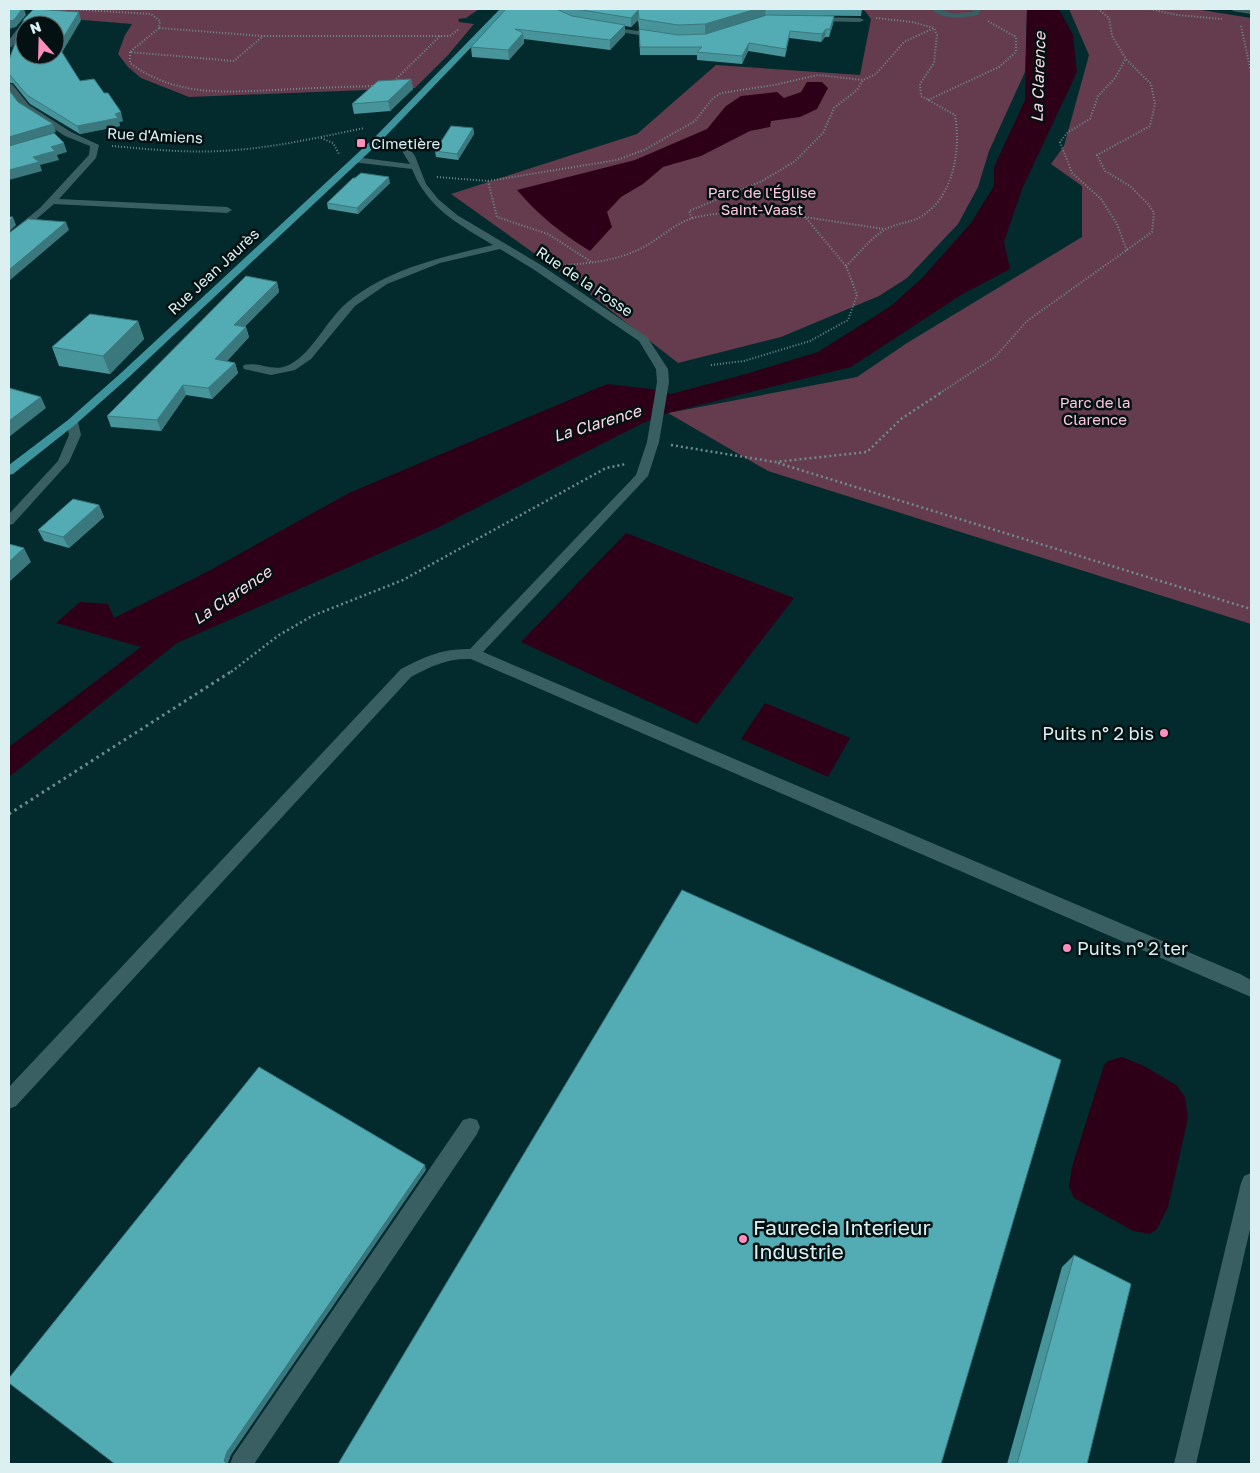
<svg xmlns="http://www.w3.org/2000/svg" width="1260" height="1473" font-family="'Golos Text',sans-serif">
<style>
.green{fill:#653c4d}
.water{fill:#2e0017}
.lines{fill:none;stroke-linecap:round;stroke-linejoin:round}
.path-far2{stroke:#6e8c8f;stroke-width:2;stroke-dasharray:1 2;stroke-linecap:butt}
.path-far1{stroke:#6e8c8f;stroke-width:2.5;stroke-dasharray:2 3;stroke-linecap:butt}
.path{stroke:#6e8c8f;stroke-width:3;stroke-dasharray:2.5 4;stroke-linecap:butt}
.minor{fill:#3a5f63;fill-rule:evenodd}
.major{fill:#3e949c;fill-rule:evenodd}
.wall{fill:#47949b;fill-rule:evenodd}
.shaded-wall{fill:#3a787e}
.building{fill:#53acb4;stroke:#3a787e;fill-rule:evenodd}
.poi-dot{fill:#fe8ebe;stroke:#031112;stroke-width:2}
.labels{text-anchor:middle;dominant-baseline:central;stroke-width:5;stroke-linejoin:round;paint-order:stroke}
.far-street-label{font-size:15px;fill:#dcf0f2;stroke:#031112}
.far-poi-label{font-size:15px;fill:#dcf0f2;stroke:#031112;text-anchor:start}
.far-park-label{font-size:15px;fill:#ffc6dc;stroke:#031112}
.far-water-label{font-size:16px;font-style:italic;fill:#fed8e6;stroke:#031112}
.poi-label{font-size:18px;fill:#dcf0f2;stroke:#031112;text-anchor:end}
.near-poi-label{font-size:21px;fill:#dcf0f2;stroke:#031112;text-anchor:start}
</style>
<rect width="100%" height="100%" fill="#032b2e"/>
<path class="green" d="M54,9h425l-13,9 -8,1 1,3 15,2 -26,31 -33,33 -226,9 -48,-19 -13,-11 -10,-13 7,-19 7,-11 -85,-7z
M858,9h169l-2,63 -36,79 -11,36 -20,37 -51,54 -28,18 -98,41 -103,26 -105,-82 -122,-87 186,-60 79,-69 144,10 11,-56 -6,-8z
M1069,9h126l56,9v606l-483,-153 -100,-58 189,-36 50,-34 175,-106v-51l-31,-22 13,-18 25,-91z"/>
<path class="water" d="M1027,9h32l14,26 4,37 -55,117 -18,53 6,27 -49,26 -110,72 -183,46 -25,10 -206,105 -260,115 -168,134v-30l132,-100 -85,-24 24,-21 28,2 6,14 93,-46 142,-79 258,-109 44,5 20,5 75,-20 72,-22 73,-46 31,-28 49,-55 23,-37v-19l31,-67z
M807,82h15l6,6 -11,21 -17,8 -29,4 -1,6 -20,4 -49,25 -38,11 -20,17 -22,13 -14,15 5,15 -22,24c-28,-17 -52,-36 -73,-61l118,-30 72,-31 19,-23 15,-10 36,-4 7,6 17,-6z
M626,533l168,65 -97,126 -176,-82z
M765,703l85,35 -22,39 -87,-38z
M1122,1057l22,9 32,19 9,12 3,21 -20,89 -11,22 -7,5 -17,-3 -59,-33 -5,-11 3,-20 32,-102 4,-4z"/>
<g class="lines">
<path class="path-far2" d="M68,9l83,5 9,7 -1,7 104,8h187l9,-7
M1150,9l27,6 45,4
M1241,26l10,46
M159,28l-29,24 104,9 29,-25
M130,52v11c46,34 93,29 146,27 33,-2 66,-3 99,-4
M1125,60l-10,18 -17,18 -8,23 -22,13 -8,10 12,31 29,26 16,25 10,27
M392,83l48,-47
M928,100l71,-33 17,-15v-15l-28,-16
M321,138l12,5 6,11
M112,146c36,3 72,7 108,5 48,-2 96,-13 144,-23
M437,177l51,4 9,36 51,17 45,29
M488,181l129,-21 27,-10 51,-29 18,-23 8,-5 53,-8 44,-10 45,5
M692,218l-3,-7 73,-30 32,-19 29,-29 11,-25 23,-18 6,-10 13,-6 28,-32 30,-14
M565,265c28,-2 57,-5 82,-20 14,-8 27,-20 43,-26 36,-11 78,-4 115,-2
M846,266c13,-12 24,-28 40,-37 11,-6 25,-6 36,-13 32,-20 39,-67 33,-101l-34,-19 -1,-12 14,-21 3,-28 -3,-7 -22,-6 -36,-4
M711,365l33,-4 66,-20 38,-21 9,-25 -11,-29 -41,-49 79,12
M940,393l55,-36 32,-36 125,-89 2,-19 -5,-8 -19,-19 -25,-15 -8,-16 53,-29 5,-22 -4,-20 -25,-25 -14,-23 -3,-18 -11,-9"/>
<path class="path-far1" d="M671,445l104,17 92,-10 34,-33 41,-27
M778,463l473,146
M231,672l48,-37 33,-19 91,-36 203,-112 20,-4"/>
<path class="path" d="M9,814l223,-143"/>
<path class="minor" d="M33,9h7l-12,16h-3v4l-13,18h-3v-7z
M931,9h8l15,5 18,-2 2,-3h7l-3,6c-17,3 -33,6 -47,-6z
M1232,9l19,1v4l-18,-3z
M811,17l49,1 4,2 -4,2 -46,-1 -4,-2z
M603,26l56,8 4,2 -4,2 -53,-8 -4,-2z
M9,84h3l17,21 42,27 28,13 -3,13 -37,41 168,8 5,3 -5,3 -173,-9 -42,36 -3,1v-8l31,-25 49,-53 1,-9 -25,-10 -42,-27 -14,-18z
M375,139l33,8 7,9 11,28 12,15 19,16 84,50 106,72 21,32 1,13 -10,60 -11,34 -165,176 757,322 11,6v17l-780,-338c-23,-1 -40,7 -60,18l-395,429 -7,3v-22l392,-418c22,-12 43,-21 69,-20l166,-174 11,-33 10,-60 -1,-13 -17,-28 -106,-72 -33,-20 -60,14 -53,21 -32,22 -44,53 -16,11 -24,5 -27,-6 -1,-2 1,-2c15,-4 28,8 45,0 26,-14 37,-46 60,-64 41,-33 94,-44 144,-56 -33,-20 -66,-37 -81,-76l-60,-7v-4l3,-1 55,7 -8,-13 -30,-7v-4z
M72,419l6,3 3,13 -12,27 -56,62 -4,1v-11l49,-53 11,-26 -3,-13z
M470,1118l7,2 3,7 -3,7 -223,330h-24l3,-8 230,-336z
M1251,1173v52l-55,239h-22l67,-281 3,-7z"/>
<path class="major" d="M500,9h8l-127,132 -252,236 -53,47 -63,50 -4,1v-10l59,-45 53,-47 254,-236z"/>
</g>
<path class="wall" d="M506,9h356l-1,7 -94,-1 67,1 -1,8 -4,13h-4l-4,5 -32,-4 -4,19 -37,-6 -6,13 -45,-4v-5h-57l-1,-26 17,3 -17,-3 -1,-9 -7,7 -6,-1v8l-15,16 -86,-11v4l-15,17 -37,-3 -1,-10zM765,15h2l-62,19z
M81,20l-19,32 18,29 24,12 19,28 -4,1 1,4 -40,8 -50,-30 -17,-21h-4v-23z
M411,79l2,10 -23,22 -36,3 -2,-10z
M473,128l1,6 -16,26 -22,-3 -1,-6z
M355,178l35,5 -32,31 -30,-5 -1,-6z
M277,282l2,10 -34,34 1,1 3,10 -22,24 8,2 3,10 -26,26 -26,-4 -25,36 -50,-4 -4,-11z
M138,321l6,18 -34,35 -51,-8 -7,-19z
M99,505l5,12 -35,31 -25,-7 -6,-11z
M1074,1255l13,209h-80l55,-197z"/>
<path class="shaded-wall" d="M22,9h2l2,6 -10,12 -7,2v-8z
M756,9h10l-1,6 -60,19v-10z
M638,10v10l-7,7v-9z
M79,12l2,8 -20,34 -3,-8z
M834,16l-1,8 -4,13 1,-8z
M625,25v9l-15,16v-10z
M826,29l-1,8 -4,5 1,-8z
M790,31l-1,7 -4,19 1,-8z
M523,33l1,10 -15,17 -1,-10z
M749,43l-1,8 -6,13v-8z
M411,79l2,10 -23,22 -2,-10z
M121,112l2,9 -4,1 1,4 -40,8 -3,-8z
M53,124l3,8 -47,14v-9z
M473,128l1,6 -16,26 -1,-6z
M64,143l3,9 -10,3 2,5 -19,5 2,6 -33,9v-10l42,-23z
M389,177l1,6 -32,31 -1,-6z
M13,217l3,8 -7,7v-11z
M66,222l3,8 -60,51v-11z
M277,282l2,10 -42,43 -3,-10z
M138,321l6,18 -34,35 -7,-18z
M246,327l3,10 -30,33 -4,-11z
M235,363l3,10 -26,26 -4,-11z
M183,385l3,10 -25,36 -4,-11z
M41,397l5,11 -37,29v-16z
M99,505l5,12 -35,31 -6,-11z
M24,548l7,14 -22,20v-20z
M425,1165l1,5 -195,285 -3,8 1,1h-3l-2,-3 3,-9z"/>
<path class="building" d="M9,9h13l-8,11 -5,1z
M34,9l45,3 -21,34 22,35 14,-2 10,14h4l13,19 -6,2 3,4 -41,8 -50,-31 -17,-20h-1v-15l15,-41zM25,25h30v30h-30z
M506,9h50l16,7 53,9 -15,15 -95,-11 8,4 -15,17 -37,-3z
M576,9h180l-51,15 -27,1 -39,-6 -1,-9 -7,8z
M767,15l67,1 -4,13h-4l-4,5 -32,-3 -4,18 -37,-6 -7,13 -45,-4 5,-5h-62l-1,-18 39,6 28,-1z
M411,79l-23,22 -36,3 26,-23z
M9,90l9,12 35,22 -44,13z
M451,126l22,2 -16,26 -22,-3z
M54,133l10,10 -13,4 4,4 -22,6 6,5 -30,8v-24z
M361,173l28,4 -32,31 -30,-5 26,-25h2z
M9,217h4l-4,4z
M28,219l38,3 -57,48v-37z
M246,276l31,6 -43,43 12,2 -31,32 20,4 -27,25 -25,-3 -26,35 -50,-4z
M90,314l48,7 -35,35 -51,-9z
M9,388l32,9 -32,24z
M73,499l26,6 -36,32 -25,-7z
M9,544l15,4 -15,14z
M682,890l379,170 -120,404h-603z
M259,1067l166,98 -198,287 -3,9 2,2v1h-111l-106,-81v-5z
M1074,1255l57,29 -44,180h-70z"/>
<g class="poi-dot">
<rect x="356" y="138" width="10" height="10" rx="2.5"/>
<circle cx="1164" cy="733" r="5"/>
<circle cx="1067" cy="948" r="5"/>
<circle cx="743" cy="1239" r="5"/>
</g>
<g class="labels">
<g class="far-street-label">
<text transform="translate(155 135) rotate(3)">Rue d'Amiens</text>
<text transform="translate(213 271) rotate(-43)">Rue Jean Jaurès</text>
<text transform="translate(585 281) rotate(34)">Rue de la Fosse</text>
</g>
<g class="far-poi-label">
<text x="371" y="143">Cimetière</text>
</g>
<g class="far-park-label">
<text x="762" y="192">Parc de l'Église<tspan x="762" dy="17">Saint-Vaast</tspan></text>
<text x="1095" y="402">Parc de la<tspan x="1095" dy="17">Clarence</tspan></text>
</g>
<g class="far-water-label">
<text transform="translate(1038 77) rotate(-88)">La Clarence</text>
<text transform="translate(597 423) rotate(-17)">La Clarence</text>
<text transform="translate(232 595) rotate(-34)">La Clarence</text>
</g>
<g class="poi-label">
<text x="1154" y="733">Puits n° 2 bis</text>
<text x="1077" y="948" text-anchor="start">Puits n° 2 ter</text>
</g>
<g class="near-poi-label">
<text x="753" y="1227">Faurecia Interieur<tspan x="753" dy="24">Industrie</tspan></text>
</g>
</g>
<rect width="1260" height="1473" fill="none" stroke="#dcf0f2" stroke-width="20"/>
<g transform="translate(40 40) rotate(340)"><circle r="24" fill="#031112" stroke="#5a6a6c"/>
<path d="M0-4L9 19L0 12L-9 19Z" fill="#fe8ebe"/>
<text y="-8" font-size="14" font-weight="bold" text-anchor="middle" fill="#dcf0f2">N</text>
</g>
</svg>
